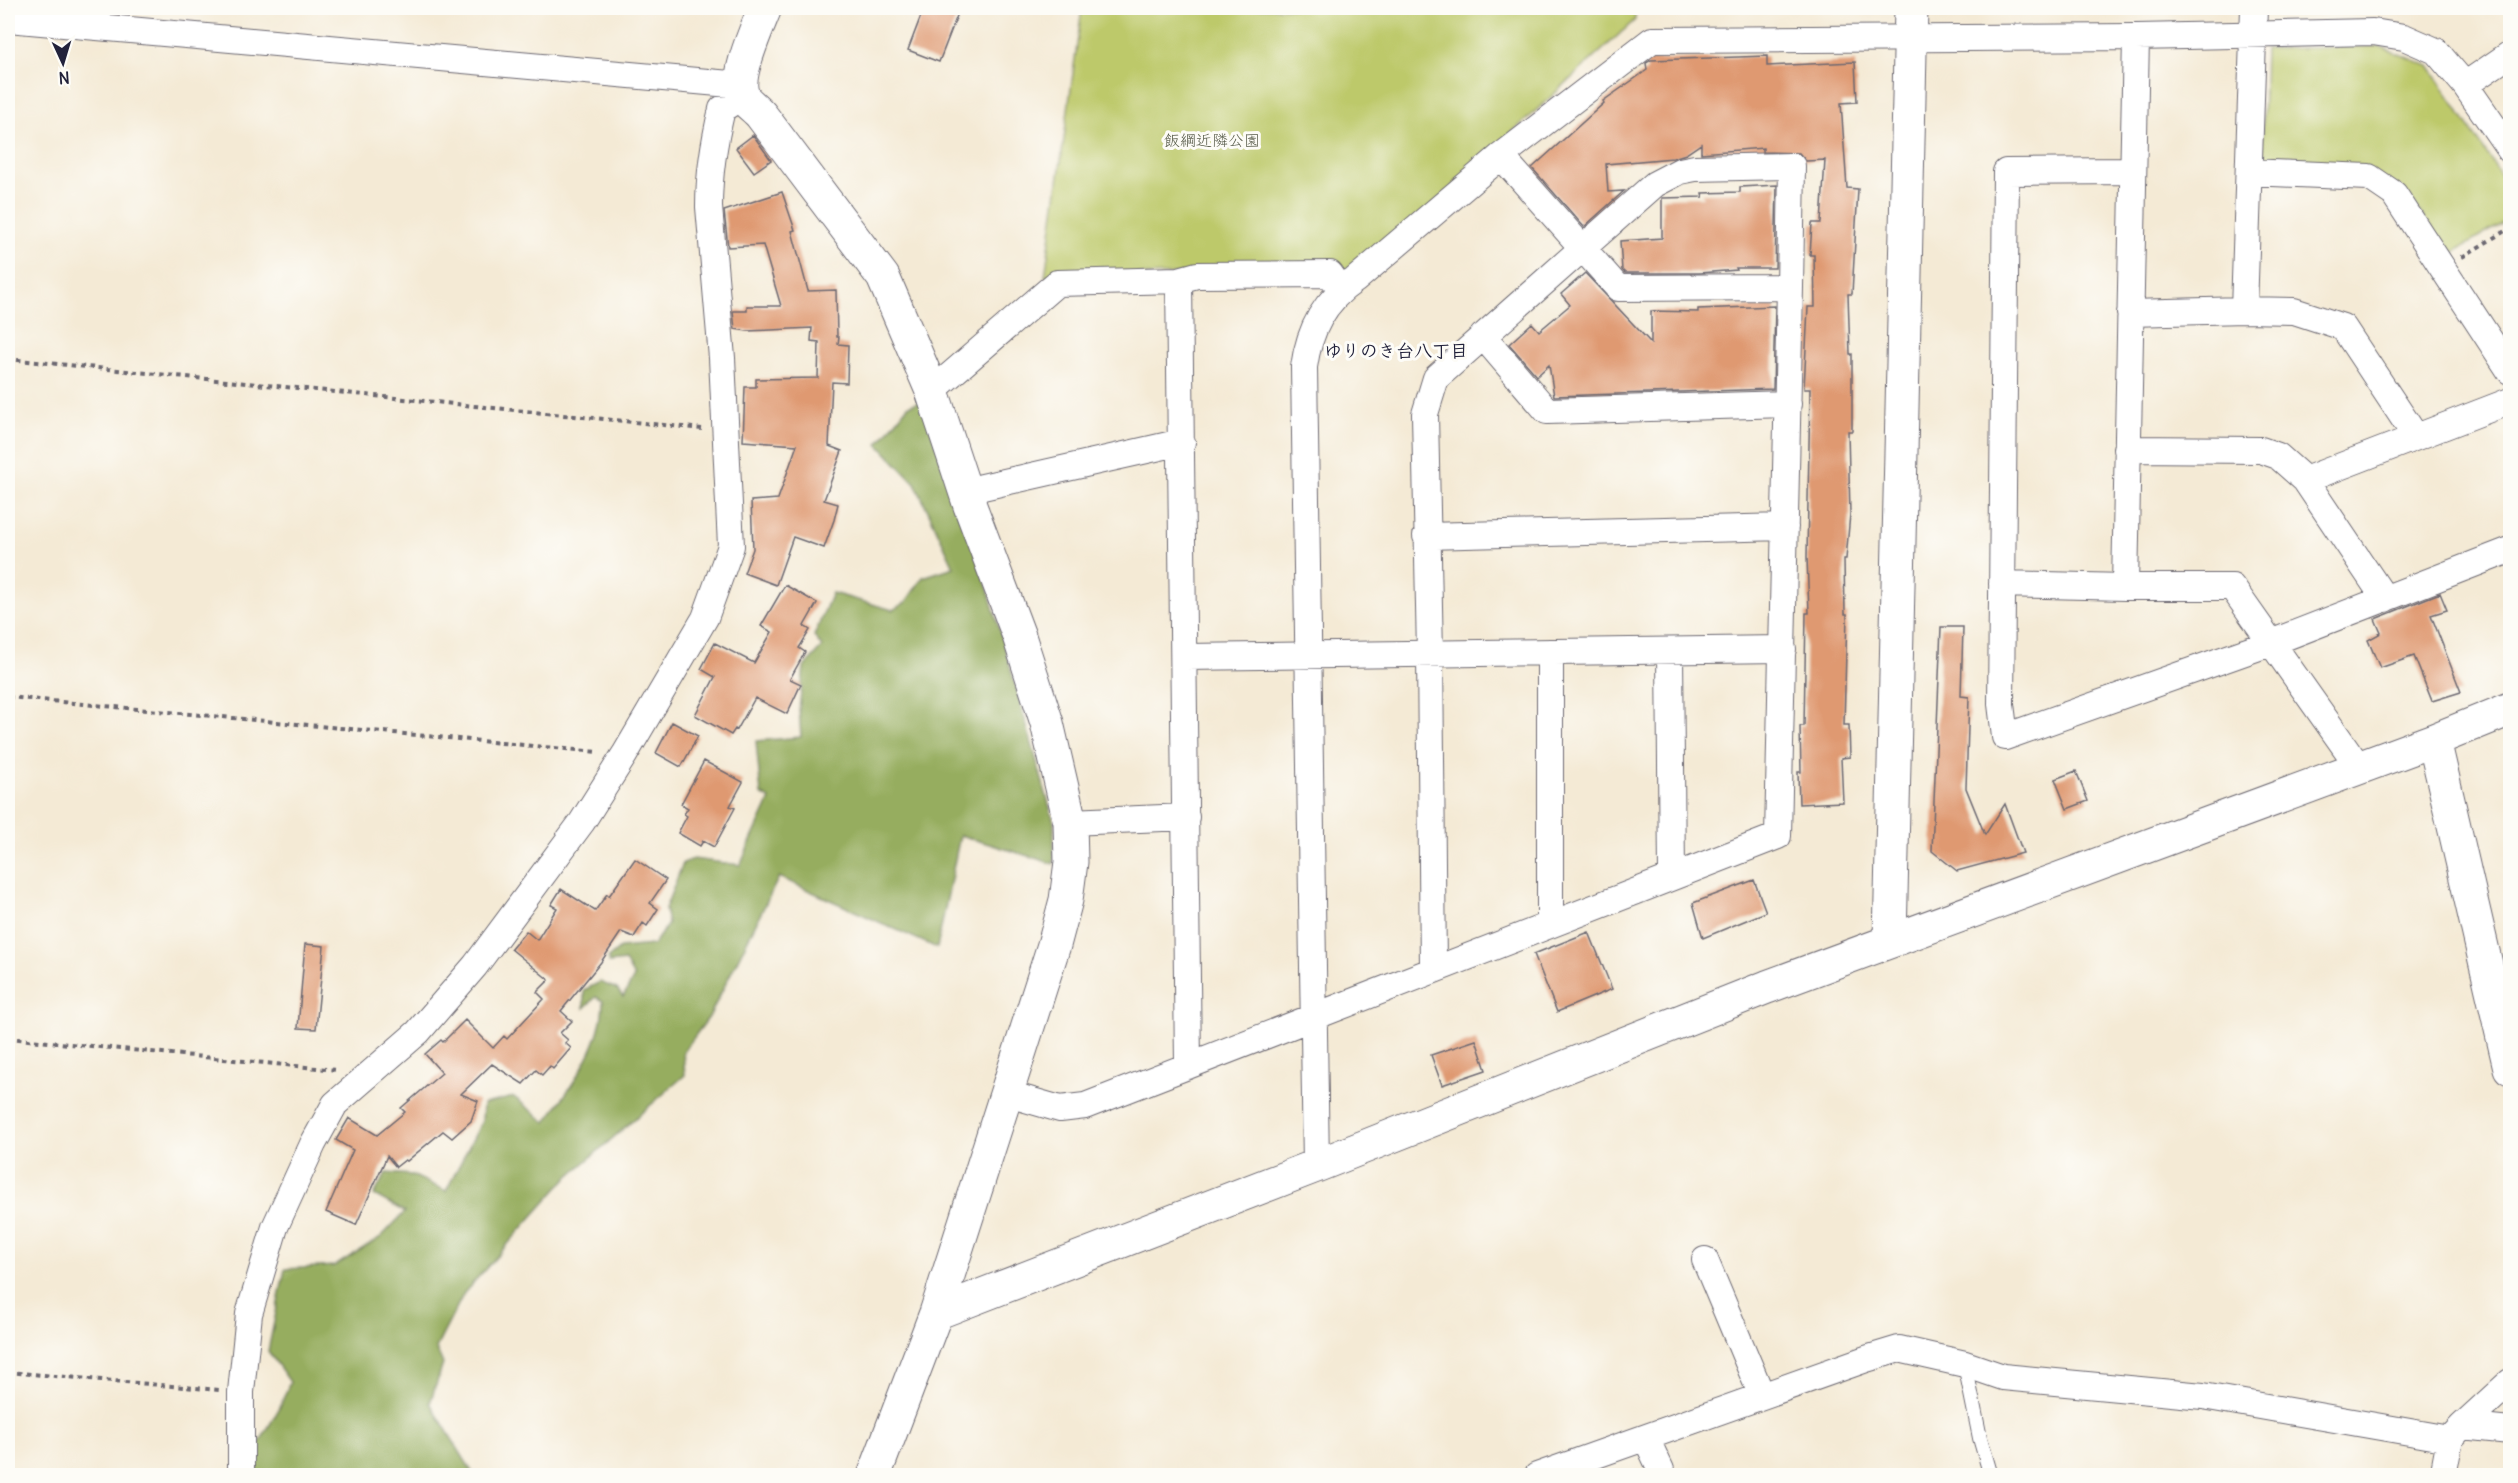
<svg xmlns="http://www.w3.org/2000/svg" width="2518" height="1483" font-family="Delius,'Klee One',sans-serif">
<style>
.green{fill:#bdc96a;stroke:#707652;stroke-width:1.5}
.forest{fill:#96ad5e;stroke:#5c684c;stroke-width:1.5}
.building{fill:#df9971}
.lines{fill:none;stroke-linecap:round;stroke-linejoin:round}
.service-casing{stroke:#6c6871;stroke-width:16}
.minor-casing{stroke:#6c6871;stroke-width:28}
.tertiary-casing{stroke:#6c6871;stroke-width:35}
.path{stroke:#6c6871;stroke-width:4;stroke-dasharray:4.5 4.5;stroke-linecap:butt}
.service{stroke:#fff;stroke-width:14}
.minor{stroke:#fff;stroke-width:26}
.tertiary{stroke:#fff;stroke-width:33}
.labels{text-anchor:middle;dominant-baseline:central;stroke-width:6;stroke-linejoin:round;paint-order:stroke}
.park-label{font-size:16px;fill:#585c4b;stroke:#fdfcf7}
.neighbourhood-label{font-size:18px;font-weight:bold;fill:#22223b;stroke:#fdfcf7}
</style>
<rect width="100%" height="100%" fill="#fdfcf7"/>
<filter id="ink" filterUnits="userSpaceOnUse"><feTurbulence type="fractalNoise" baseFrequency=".0167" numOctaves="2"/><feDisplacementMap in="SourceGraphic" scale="12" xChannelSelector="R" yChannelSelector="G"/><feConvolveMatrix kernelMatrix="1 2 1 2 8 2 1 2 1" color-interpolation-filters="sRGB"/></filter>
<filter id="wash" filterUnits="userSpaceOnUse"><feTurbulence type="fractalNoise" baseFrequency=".008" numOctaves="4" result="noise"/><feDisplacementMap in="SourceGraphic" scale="24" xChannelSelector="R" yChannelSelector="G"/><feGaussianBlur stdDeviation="1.35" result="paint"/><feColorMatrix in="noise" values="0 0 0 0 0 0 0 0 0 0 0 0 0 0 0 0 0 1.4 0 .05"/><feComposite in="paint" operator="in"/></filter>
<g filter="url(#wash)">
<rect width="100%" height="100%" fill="#f4ead5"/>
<path class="green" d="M1082,8h553v12l-294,269 -9,-18 -287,6z
M2379,46l50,20 81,123v30l-59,35 -50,-67 -139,-23 3,-115z"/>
<path class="forest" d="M921,401l67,188 66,233v42l-94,-29 -23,113 -158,-71 -70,140 -26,35 2,23 -119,104 -102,114 -28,55 7,16 -13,39 44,72h-216l-3,-25 24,-41 11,-27 -22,-31 17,-82 50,-3 46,-29 24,-25 -31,-17 12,-22 26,2 34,16 36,-70 1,-17 31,-7 32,25c25,-35 57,-77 57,-121l-7,-4 -12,11v-18l16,-8 17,7 6,8 11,-20 -9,-16 -16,2 -1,-5 12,-10 33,-3 15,-21 -3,-15 18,-46 10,-4 47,6 30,-66 -9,-5 -5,-53 45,-4 -2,-28 5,-42 18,-20 -8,-11 18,-43 61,17 13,-8 17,-25 31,-10 -39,-84 -37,-39 30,-38z"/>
<g id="blocks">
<path class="building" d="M924,8h36l-21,54 -31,-12z
M1767,56v10l88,-4 2,40 -16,1 6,85 11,1 -6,105h-4l2,60h2v77h-4l2,83 -4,45h-2l1,55h2l-3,111h5l1,32 -9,1 2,44 -44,2 -1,-32h3l-1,-46h4l2,-113h3l-2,-56 3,-168h-6l4,-82h7l-1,-52h-4l2,-32h9l4,-63 -19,1 -7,-8 -36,-1v-4l-62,5v-9l-15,10 -13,4 -67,6 2,28 16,-1 -40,36 -52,-59 72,-65 -1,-2 44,-31 -1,-7 5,-3z
M753,135l18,25 -17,12 -18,-24z
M1777,185l-2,83h-39l1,2 -38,3h-74l-3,-3 -2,-29 42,-3v-40l41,-1 -1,-4 38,-1v-5z
M782,192l13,38 -3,1 16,60 28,-1 1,47h2l-1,7 10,1 -1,38 -15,-1 -3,64 13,5 -18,49 14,4 -4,16 -10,28 -31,-11 -17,48 -32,-12 9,-24 -2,-48 27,-2 19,-54 -54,-4 2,-54h11v-8l62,-1 1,-36 -8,-1 1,-13 -65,3 -12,-2 -2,-18h14v-5h34l-18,-61 -35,2 -4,-36z
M1585,273l66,70v-32l47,1v-3l77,-3 -2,83 -219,7 -5,-31 -12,11 -28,-32 23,-21 7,8 31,-26 -9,-11z
M785,585l32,18 -13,23 6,4 -11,18 6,4 -15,27 11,5 -14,30 -32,-16 -18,32 -2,-1 -4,6 -36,-20 20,-38 -14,-8 14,-26 39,20 18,-31 -11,-6z
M2440,593l7,17 -16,5 30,77 -29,9 -18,-45 -34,12 -12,-28 13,-7 -6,-14z
M1941,627h22l-2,69 8,1 -3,91 19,47 20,-31 18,49 -66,18 -25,-20z
M672,722l26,14 -17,31 -25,-14z
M704,761l39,21 -13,24 5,2 -21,39 -11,-6 -3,5 -22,-13 9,-17 -3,-2 4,-6 -7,-4z
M2076,771l12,30 -21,8 -12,-30z
M635,859l31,21 -16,23 8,6 -11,17 -4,-3 -9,14 -13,-5 -20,30 -40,49 11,10 -12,12 8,7 -3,3 6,5 -18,21 -3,-3 -8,9 -6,-5 -13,14 -31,-20 -31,30 17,7 -7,20 -19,17 -9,-7 -36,30 -2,-1 -9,7 -9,-11 -31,69 -30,-13 27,-62 -17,-10 13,-22 28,17 28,-23 -4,-4 41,-35 -17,-19 16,-14 2,2 22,-22 28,28 11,-12 3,3 37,-40 -7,-7 12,-12 -38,-31 15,-18 11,9 20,-32 -6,-3 10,-16 34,22 12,-17 2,2z
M1754,880l12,32 -63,26 -10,-35z
M1589,932l23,57 -55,23 -23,-58z
M305,944l19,2 -8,83 -18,-1z
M1476,1040l10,30 -44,15 -11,-30z"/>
</g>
</g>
<g filter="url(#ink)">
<use href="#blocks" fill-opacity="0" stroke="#6c6871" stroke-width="1.5"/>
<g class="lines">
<defs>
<path id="service" d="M1965,1364l15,74 11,38"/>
<path id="minor" d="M8,19l733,66
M2465,85l45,-31
M2133,171l-127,1 -5,532 4,33 268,-95 237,-92
M2249,172l120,5 25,17 116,177
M1179,280l9,786
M2244,310l50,1 49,16 73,110
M2130,313l114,-3 10,-302
M1483,336l64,75 241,-7
M932,391l125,-108 122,-3 18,-5 133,-1 11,15
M2127,449l134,1 17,6 27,24 80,119
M2305,480l205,-79
M965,491l217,-49
M1426,536l359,-9
M2002,584l123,3h107l127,180
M2125,587l11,-550
M1670,651l2,225
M1550,652v271
M1185,657l598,-8
M1070,822l116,-5
M1433,969l-3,-315 -5,-240 11,-36 219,-194 25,-13 15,-3 97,-2 -2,121
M1008,1094l52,15 25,-3 693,-270 12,-549 -172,1 -117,-132
M1316,1166l-12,-799c5,-37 20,-66 51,-87l146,-124 151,-116 484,-3 237,-5 31,5 32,14 29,34 45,65
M1705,1260l57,136
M2462,1426l48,5
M1646,1438l15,32v6
M241,1476v-84l8,-78 26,-87 38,-83 22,-40 83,-72 57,-66 107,-144 43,-68 80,-136 26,-72 -9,-188 -13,-151c0,-34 5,-65 13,-98l21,-13
M1537,1476l329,-117 33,-10 66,15 38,13 200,19 247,43
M2443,1476l7,-37 12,-13 48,-44"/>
<path id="tertiary" d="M765,8c-7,18 -32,71 -21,90 4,6 12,11 17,17l122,162 49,114 38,115 49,130 28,87 23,99 1,40 -5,38 -12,45 -118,368 -62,163
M2434,740l76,328
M1890,941l21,-933
M936,1313l380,-147 451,-179 667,-247 76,-31"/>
</defs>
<use href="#service" class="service-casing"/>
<use href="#minor" class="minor-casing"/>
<use href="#tertiary" class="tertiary-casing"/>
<path class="path" d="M2462,257l48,-29
M8,359l695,70
M8,697l590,55
M8,1038l329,32
M8,1372l211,18"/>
<use href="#service" class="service"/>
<use href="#minor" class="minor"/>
<use href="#tertiary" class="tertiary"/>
</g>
</g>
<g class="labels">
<g class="park-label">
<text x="1212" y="140">飯綱近隣公園</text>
</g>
<g class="neighbourhood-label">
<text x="1396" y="350">ゆりのき台八丁目</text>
</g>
</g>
<rect width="2518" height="1483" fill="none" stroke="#fdfcf7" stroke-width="30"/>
<g transform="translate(63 63) rotate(176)" stroke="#fdfcf7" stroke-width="4.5" paint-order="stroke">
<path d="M0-4.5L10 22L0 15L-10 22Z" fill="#22223b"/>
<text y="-9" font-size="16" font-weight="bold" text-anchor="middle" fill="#22223b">N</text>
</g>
</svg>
